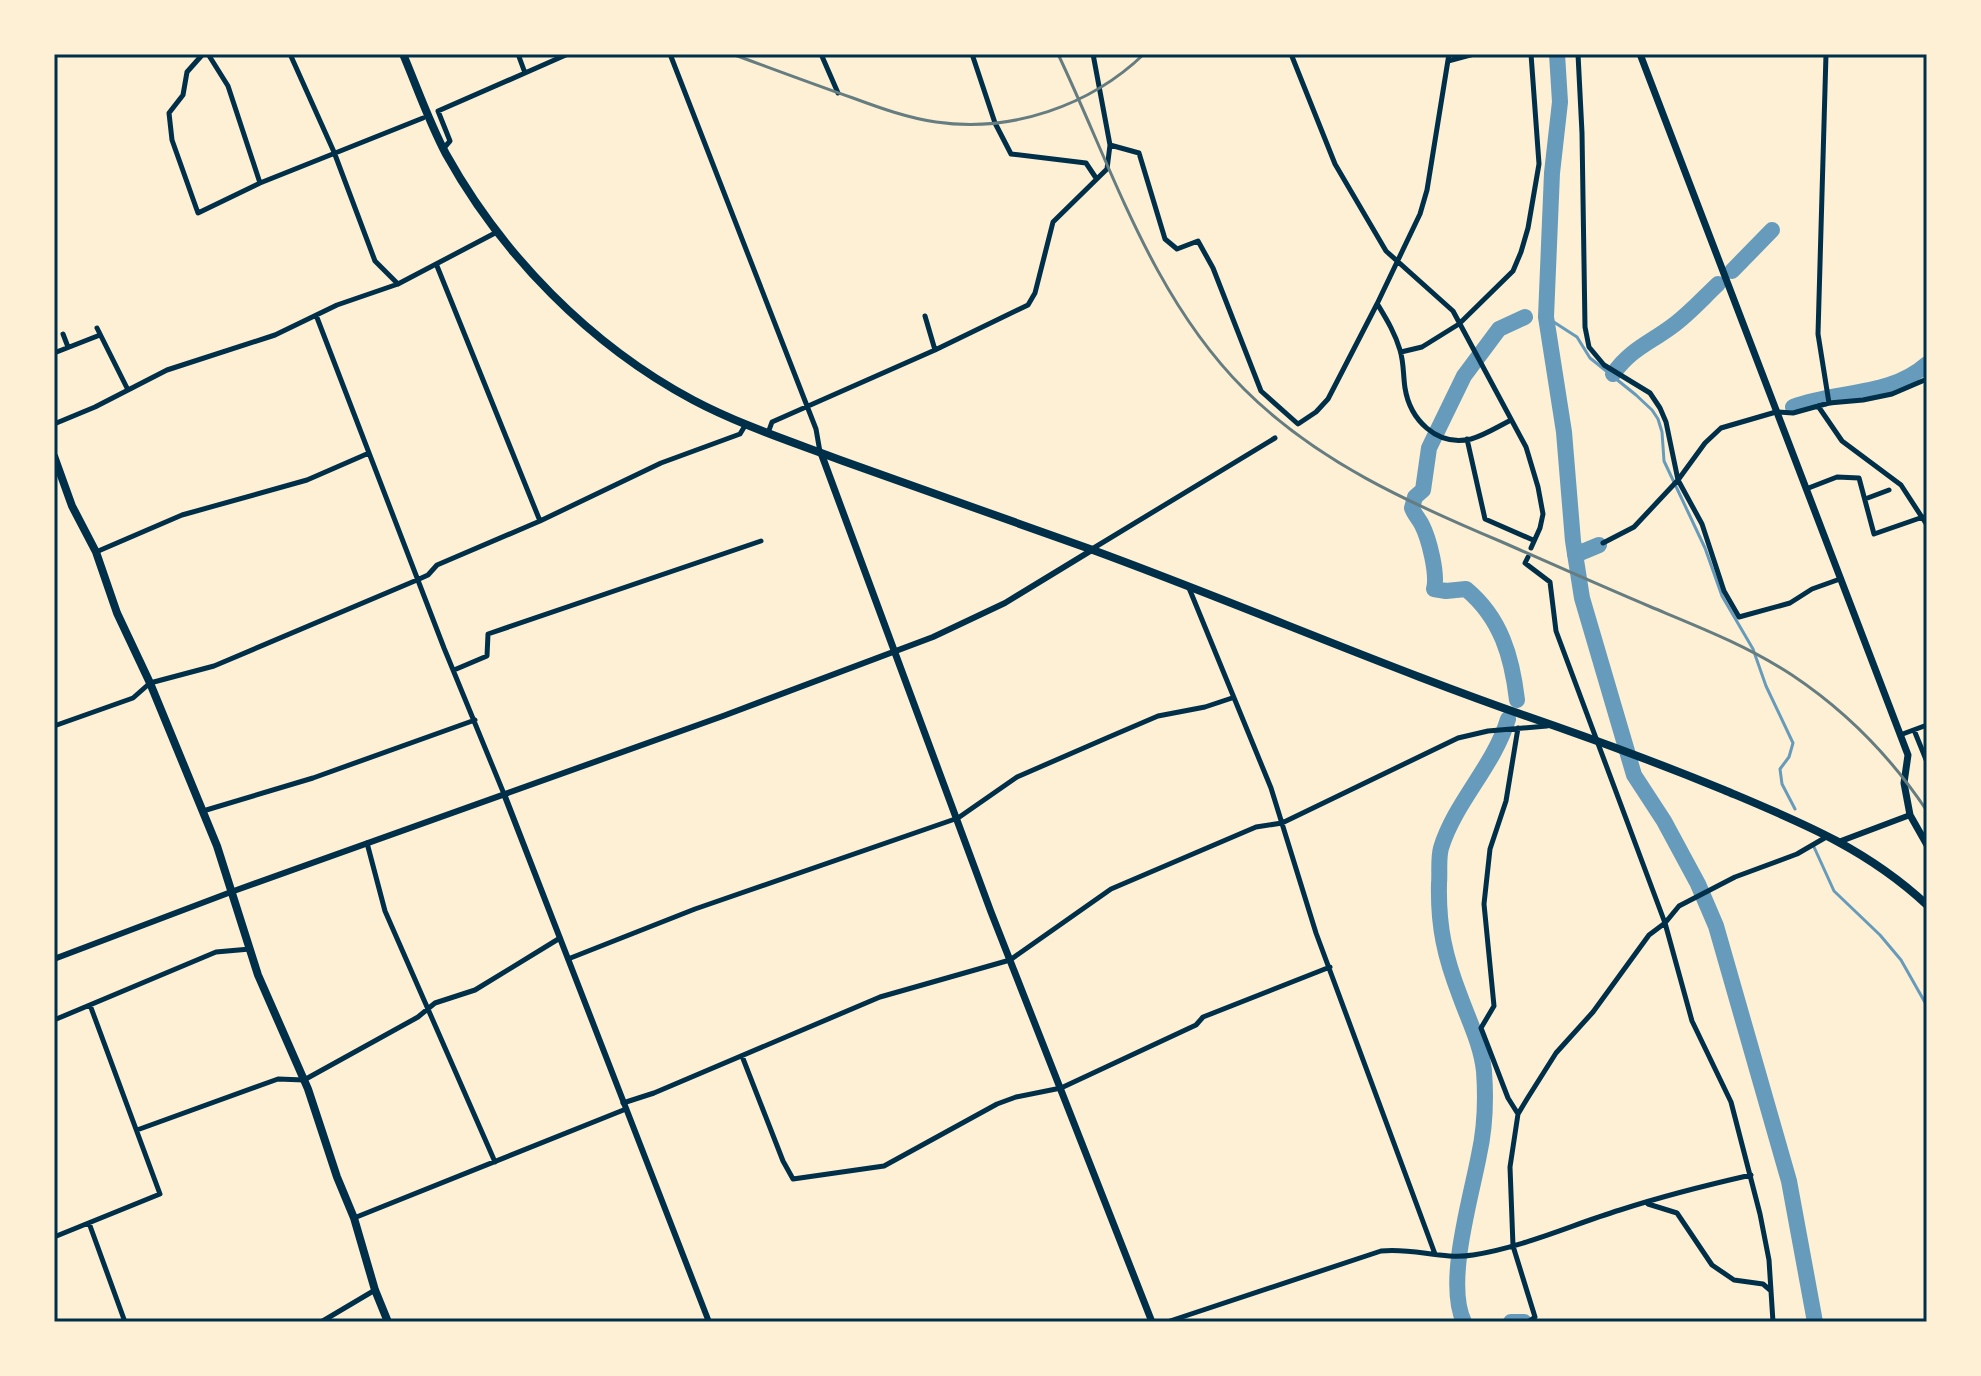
<svg xmlns="http://www.w3.org/2000/svg" width="1981" height="1376" font-family="'Noto Sans',sans-serif">
<style>
.lines{fill:none;stroke-linecap:round;stroke-linejoin:round}
.stream{stroke:#669bbc;stroke-width:3}
.river{stroke:#669bbc;stroke-width:16}
.minor{stroke:#003049;stroke-width:5}
.tertiary{stroke:#003049;stroke-width:6}
.secondary{stroke:#003049;stroke-width:7}
.primary{stroke:#003049;stroke-width:8}
.trunk{stroke:#003049;stroke-width:8}
.rail{stroke:#657d81;stroke-width:3}
.neatline{fill:none;stroke:#003049;stroke-width:3}
</style>
<rect width="100%" height="100%" fill="#fdf0d5"/>
<g class="lines">
<path class="stream" d="M1546,317l31,20 13,21 46,37 16,15 6,9 4,13 2,29 41,87 17,48 31,53 13,37 27,57 -4,14 -9,12 2,15 13,25
M1814,847l20,44 46,44 21,25 26,46"/>
<path class="river" d="M1557,54l3,48 -8,71 -6,144 18,115 9,109 9,57 52,177 30,46 34,63 18,42 73,255 26,141
M1732,271l40,-41
M1613,374c18,-25 35,-30 58,-47 17,-12 32,-29 47,-43
M1793,407c45,-17 97,-10 134,-43
M1575,555l24,-10
M1517,700c-5,-43 -16,-82 -51,-111l-20,2 -12,-2c4,-15 -5,-50 -12,-64 -3,-6 -8,-11 -10,-17l3,-11 8,-7 6,-42 35,-72 35,-47 26,-12
M1464,1322c-19,-39 7,-124 15,-167 6,-27 7,-57 5,-84 -3,-27 -15,-50 -24,-75 -15,-39 -22,-69 -21,-112 1,-11 -1,-25 2,-36 14,-46 53,-82 67,-129
M1511,1322h13"/>
<path class="minor" d="M203,54l-16,18 -4,23 -14,18 3,27 26,73 62,-30 163,-65
M208,54l20,32 32,97
M290,54l44,98 41,109 23,23
M518,54l7,19 43,-19
M670,54l146,375 4,23
M821,54l17,39
M972,54l23,69 16,31 75,9 10,15
M1291,54l44,110 51,87 67,60 73,136 12,40 5,27 -3,14 -9,20
M1578,54l4,79 3,194 4,20 15,18 46,28 10,15 6,14 12,58 24,44 22,67 15,26 51,-14 22,-14 28,-10
M1826,54l-8,280 11,69
M1448,61l26,-7
M1110,145l29,8 26,86 12,10 21,-8 15,27 48,123 37,33 18,-12 12,-13 49,-95 43,-90 7,-24 22,-136
M443,149l7,-8 -12,-30 87,-38
M437,266l103,255
M1378,305c9,15 17,28 22,45 4,13 3,25 5,38 5,31 31,59 66,51 14,-4 28,-13 40,-19
M316,315l128,333 60,146
M925,316l10,34
M97,328l31,62
M63,334l5,13
M1401,352l21,-5 37,-23 54,-53 8,-19 7,-24 11,-64 -8,-110
M54,353l46,-18
M1818,406l24,35 59,44 26,40
M54,424l41,-17 72,-37 108,-35 62,-30 61,-21 99,-52
M768,433l4,-11 163,-72 93,-45 7,-12 18,-71 54,-53 3,-24 -17,-91
M1467,439l18,80 48,21
M1806,489l31,-12 22,1 15,56 49,-17
M1865,499l24,-9
M1603,543l31,-16 44,-47 27,-37 16,-15 55,-16 17,1 36,-10 34,-3 29,-6 35,-15
M1092,549l183,-111
M96,552l86,-37 125,-35 62,-27
M1528,557l-3,6 25,19 6,49 109,292 27,98 39,81 29,112 9,46 4,62
M1189,588l82,200 45,145 119,321
M454,670l33,-14 1,-22 273,-93
M54,726l79,-28 17,-15 64,-17 203,-86 11,-5 9,-10 103,-44 121,-58 79,-29 6,-10
M1518,728l-12,73 -16,48 -6,55 10,102 -13,22 27,70 10,16
M1914,730l13,32
M1900,735l27,-10
M203,811l110,-33 162,-58
M367,843l18,68 110,251
M568,959l127,-50 263,-91 59,-41 92,-40 49,-21 47,-9 27,-9
M54,1020l162,-68 34,-3
M742,1056l41,105 10,18 91,-13 113,-62 19,-7 45,-9 135,-63 7,-8 127,-50
M623,1103l31,-10 226,-96 130,-37 101,-71 145,-62 26,-4 176,-85 30,-7 59,-5
M137,1130l141,-51 26,1 114,-63 17,-14 40,-13 85,-52
M1648,1204l29,9 35,52 22,15 29,4 7,6
M354,1218l272,-109
M89,1223l36,99
M54,1237l106,-43 -70,-189
M321,1322l54,-32
M1167,1322l214,-71c31,-4 61,9 92,4 51,-8 98,-30 147,-45 43,-14 87,-25 131,-35
M1528,1322l7,-5 -22,-71 -3,-79 8,-53 9,-15 29,-46 37,-41 56,-77 16,-12 14,-17 56,-29 62,-23 31,-18"/>
<path class="tertiary" d="M504,794l205,528
M1841,841l69,-26
M54,959l177,-67 492,-176 210,-79 72,-34 87,-53"/>
<path class="secondary" d="M1640,54l268,701 -4,28 6,32 17,30
M821,453l170,459 161,410"/>
<path class="primary" d="M54,456l18,50 24,46 21,61 33,70 67,163 41,129 50,114 29,88 17,41 21,72 13,32"/>
<path class="trunk" d="M403,54c14,33 26,68 43,100 56,101 144,191 247,246 47,25 100,42 150,61 82,30 165,58 247,88 156,57 308,124 465,177 57,20 113,41 169,64 76,32 142,58 203,115"/>
<path class="rail" d="M732,54c41,15 81,30 121,44 27,10 55,20 83,24 75,11 154,-16 208,-68
M1058,54c55,116 94,243 186,335 72,72 165,114 258,153 50,22 99,44 149,65 48,20 97,39 141,68 54,36 99,82 135,136"/>
</g>
<rect width="1981" height="1376" fill="none" stroke="#fdf0d5" stroke-width="112"/>
<rect x="56" y="56" width="1869" height="1264" class="neatline"/>
</svg>
